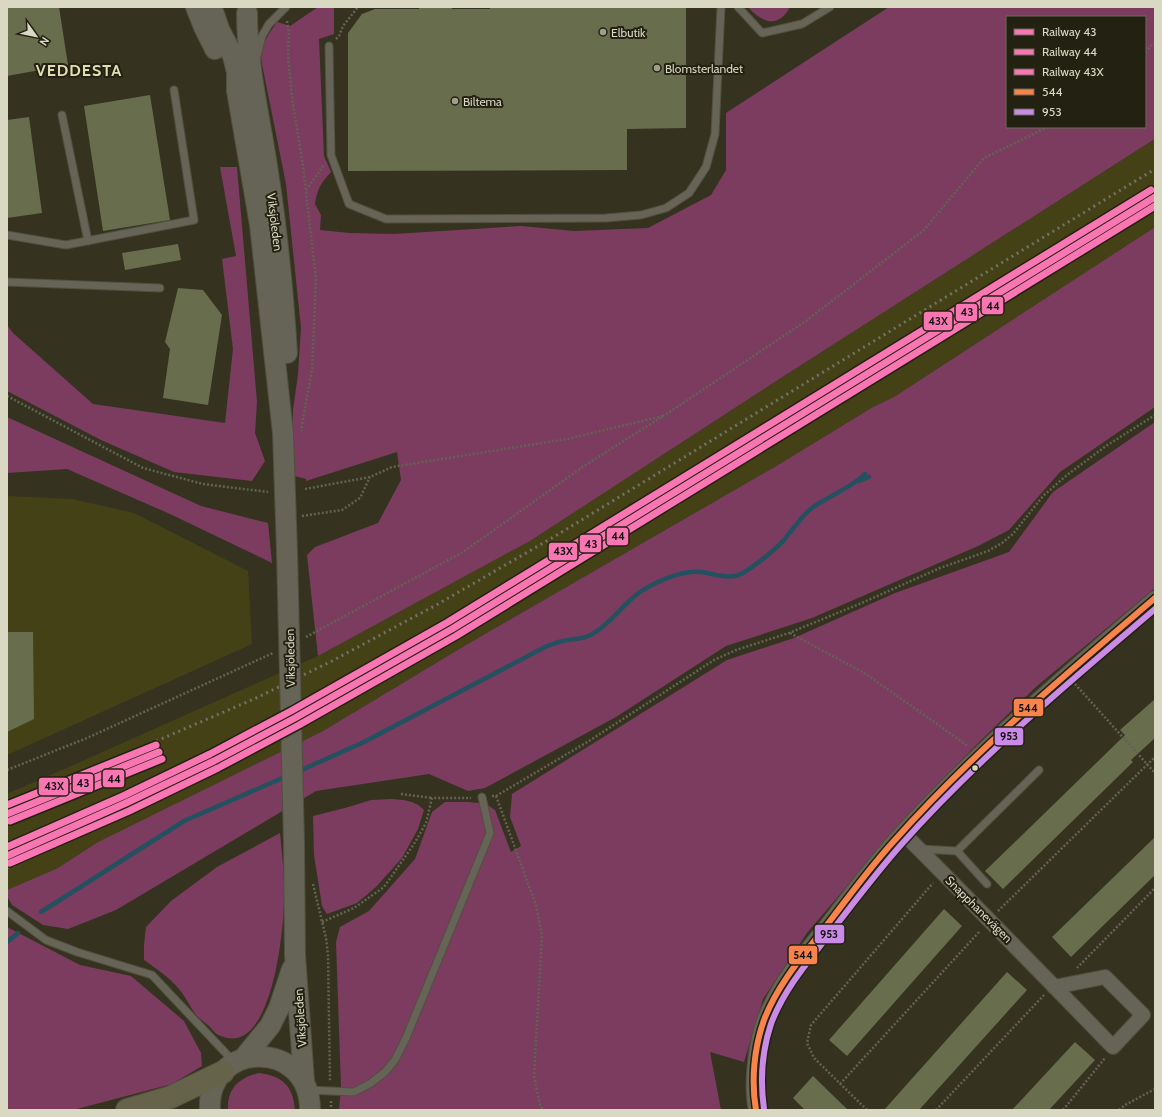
<svg xmlns="http://www.w3.org/2000/svg" width="1162" height="1117" font-family="Cabin,sans-serif">
<style>
.built{fill:#454117}
.green{fill:#7b3c60;fill-rule:evenodd}
.lines{fill:none;stroke-linecap:round;stroke-linejoin:round}
.stream{stroke:#235160;stroke-width:4.5}
.building{fill:#676d4d}
.lane-casing{stroke:#514f3f;stroke-width:9}
.street-casing{stroke:#514f3f;stroke-width:16}
.secondary-casing{stroke:#514f3f;stroke-width:22}
.highway-casing{stroke:#514f3f;stroke-width:24}
.path{stroke:#636254;stroke-width:2.5;stroke-dasharray:2 2;stroke-linecap:butt}
.lane{stroke:#656456;stroke-width:7}
.street{stroke:#656456;stroke-width:14}
.secondary{stroke:#656456;stroke-width:20}
.highway{stroke:#65634a;stroke-width:22}
.rail{stroke:#727165;stroke-width:3;stroke-dasharray:2 4;stroke-linecap:butt}
.secondary-bridge-casing{stroke:#514f3f;stroke-width:22;stroke-linecap:butt}
.secondary-bridge{stroke:#656456;stroke-width:20}
.bus-1-casing{stroke:#232112;stroke-width:9}
.bus-2-casing{stroke:#232112;stroke-width:9}
.bus-1{stroke:#f8844c;stroke-width:6}
.bus-2{stroke:#ca8be6;stroke-width:6}
.rail-1-casing{stroke:#232112;stroke-width:10}
.rail-2-casing{stroke:#232112;stroke-width:10}
.rail-3-casing{stroke:#232112;stroke-width:10}
.rail-1{stroke:#f976b3;stroke-width:7}
.rail-2{stroke:#f976b3;stroke-width:7}
.rail-3{stroke:#f976b3;stroke-width:7}
.poi-dot{fill:#a09e8a;stroke:#232112;stroke-width:1.5}
.bus-dot{fill:#d9d8c3;stroke:#232112;stroke-width:1.5}
.labels{text-anchor:middle;dominant-baseline:central;stroke-width:4;stroke-linejoin:round;paint-order:stroke}
.poi-label{font-size:12px;fill:#d9d8c3;stroke:#232112;text-anchor:start}
.street-label{font-size:12px;fill:#d9d8c3;stroke:#232112}
.district-label{font-size:16px;font-weight:bold;letter-spacing:1px;fill:#e0ddb4;stroke:#232112}
.line-badge{stroke:#232112;stroke-width:1.5}
.pale-badge-label{font-size:11px;text-anchor:middle;font-weight:bold;fill:#111}
</style>
<rect width="100%" height="100%" fill="#35331f"/>
<path class="built" d="M1153,140l2,1v86l-261,170 -21,10 -95,58 -312,180 -143,86 -225,111 -40,26 -51,22v-96l73,-32 238,-106 212,-115 240,-156z
M7,496l65,3 62,14 114,58 4,73 -245,111z"/>
<path class="green" d="M318,7h16v27l-15,5 5,117 7,16c-10,11 -14,17 -16,32l6,11 -1,15 29,3 45,1 127,-8 53,5 74,-3 63,-33 15,-25v-57l163,-106h266v134l-2,-1 -383,245 -240,156 -212,115 -11,-101 8,-8 63,-24 23,-43 -4,-28 -91,29v-2l-15,-4 2,-65 5,-36 3,-46 -15,-144 -25,-125c1,-17 7,-24 16,-37l13,4zM1007,17h138v110h-138z
M748,7h42c-12,22 -28,16 -42,0z
M220,167h17l20,235 -2,31 10,28 -13,20 -78,-9 -73,-32 -94,-49v-66l6,8 80,71 132,19 8,-74 -11,-90 14,-3z
M1155,227v180l-95,65 -51,58 -31,16 -166,72 -86,28 -110,71 -131,71 -17,3 -39,-17 -113,17 -200,119 -48,19 -25,-4 -31,-20 -5,-9v-6l51,-22 40,-26 225,-111 143,-86 312,-180 95,-58 21,-10z
M7,417l194,89 67,17 4,40 -102,-49 -103,-45 -60,4z
M1155,422v166l-118,98 -65,63 -74,77 -91,107 -44,66 -19,63 -34,-10 11,58h-382l2,-23 -5,-145 4,-15 29,-16 46,-52 17,-47 13,-10h24l17,2 9,6 16,42 10,-6 -11,-29 2,-23 215,-134 67,-22 101,-45 114,-41 44,-60z
M391,799c13,1 24,1 33,11l-6,19 -16,29 -26,29 -19,16 -30,11 -5,-8 -8,-51 -1,-39 32,-8 26,-8z
M280,833c2,22 5,44 4,66 0,30 -12,159 -63,137 -5,-1 -8,-6 -12,-10 -5,-4 -11,-8 -15,-14 -5,-7 -9,-16 -15,-23 -10,-12 -22,-20 -35,-29v-15l2,-18 25,-26 46,-34z
M7,927l73,38 51,11 53,45 17,32 1,13 -30,18 -99,26h-66z
M259,1073c24,3 34,13 36,37h-67c-1,-22 11,-32 31,-37z"/>
<g class="lines">
<path class="stream" d="M859,481l10,-4
M297,772l67,-30 181,-95c6,-2 12,-5 18,-6 13,-3 22,-1 34,-10 19,-13 32,-35 53,-45 15,-8 35,-16 52,-14 11,2 22,6 33,4 10,-1 42,-28 49,-36 8,-9 18,-25 28,-32 17,-13 38,-19 53,-34
M41,912l143,-91 103,-45
M7,942l11,-9"/>
</g>
<path class="building" d="M7,7h52l9,58 -61,11z
M419,7h33v2h38v-2h196v121l-59,1v41l-279,1v-138l14,-19 13,-5h44z
M150,95l20,125 -67,11 -19,-125z
M29,117l13,96 -35,5v-98z
M178,244l3,16 -56,10 -3,-17z
M178,288l25,2 19,25 -14,90 -45,-7 7,-49 -5,-7z
M7,632h26l1,87 -27,13z
M1155,699v39l-24,22 2,2 -130,127 -18,-18 140,-136 -5,-5z
M1155,837v38l-84,82 -19,-20z
M944,909l18,17 -115,130 -18,-16z
M1007,972l20,18 -108,120h-35z
M1075,1042l20,18 -46,50h-37z
M813,1076l35,34h-43l-12,-12z"/>
<g class="lines">
<defs>
<path id="lane" d="M738,7l24,26 40,-9 28,-17
M329,46l2,109 18,49 37,15 220,-1 35,-3 25,-7 23,-15 17,-26 9,-33 6,-127
M257,56l5,-20 7,-12 17,-17
M62,115l26,126
M7,235l59,10 128,-25 -20,-130
M7,282l153,6
M921,849l36,2 82,-81
M957,851l30,33
M7,911l39,29 31,12 75,23 83,88
M308,1090l46,2 17,-9 14,-11 10,-12 11,-22 84,-205 -8,-36"/>
<path id="street" d="M902,832c71,71 141,143 211,215l30,-32 -38,-38 -51,10
M756,1110c-6,-27 0,-74 12,-99 15,-35 42,-64 65,-94 22,-29 45,-59 70,-86 78,-84 165,-159 252,-233"/>
<path id="secondary" d="M196,7l8,20 11,22
M247,13c0,53 12,100 20,153 10,62 16,124 20,187
M214,14l5,15 14,27 4,16v19l23,134 23,208 4,119
M294,843l1,112 9,126
M243,1059l27,-33 9,-18 13,-39
M210,1110c-4,-69 100,-73 100,0"/>
<path id="highway" d="M127,1110l44,-13 52,-25"/>
</defs>
<use href="#lane" class="lane-casing"/>
<use href="#street" class="street-casing"/>
<use href="#secondary" class="secondary-casing"/>
<use href="#highway" class="highway-casing"/>
<path class="path" d="M287,21l2,12 -1,22 4,43 11,68 13,113 -4,90 -11,62
M336,39l3,-3 4,-10 15,-19
M1145,52l10,-10
M306,190l18,-25
M7,396l136,72 60,16 65,8
M305,489l65,-12 22,-10 175,-28 96,-23
M302,516l40,-6 18,-12 10,-21
M790,633l76,41 102,72
M306,637l157,-85 121,-86 81,-51 141,-94 118,-91 60,-72 64,-31
M1075,684l80,89
M7,770l80,-32 186,-85
M401,794l31,4
M492,796h4l93,-55 125,-81 22,-10 53,-17 75,-31 76,-34 48,-17 14,-8 11,-9 30,-38 24,-21 39,-29 49,-31
M496,796l40,109 6,30 -8,141 6,29 3,5
M313,884l13,54 2,17 2,127
M998,911l157,-154
M322,922l32,-14 30,-21 30,-43 12,-21 6,-25h39
M1077,968l78,-80
M840,1084l140,-153
M331,1101v9
M867,1110l-53,-52 -7,-15 4,-18 122,-142
M936,1110l108,-115
M1063,1110l42,-52
M1119,1110l6,-5 30,-16"/>
<use href="#lane" class="lane"/>
<use href="#street" class="street"/>
<use href="#secondary" class="secondary"/>
<use href="#highway" class="highway"/>
<path class="rail" d="M7,804l45,-18 202,-87 78,-38 106,-57 119,-69 598,-366
M7,868c118,-52 234,-107 346,-170 119,-66 233,-139 348,-210 151,-93 303,-186 454,-279"/>
<defs>
<path id="secondary-bridge" d="M287,552l7,291"/>
</defs>
<use href="#secondary-bridge" class="secondary-bridge-casing"/>
<use href="#secondary-bridge" class="secondary-bridge"/>
<defs>
<path id="bus-1" d="M756,1110c-5,-29 -2,-62 8,-90 15,-39 44,-70 69,-103 20,-26 39,-52 61,-76 79,-89 171,-166 261,-243"/>
<path id="bus-2" d="M764,1109c-4,-28 -2,-58 7,-85 14,-38 43,-69 67,-101 20,-26 40,-52 62,-77 77,-87 167,-162 255,-237"/>
</defs>
<use href="#bus-1" class="bus-1-casing"/>
<use href="#bus-2" class="bus-2-casing"/>
<use href="#bus-1" class="bus-1"/>
<use href="#bus-2" class="bus-2"/>
<defs>
<path id="rail-1" d="M7,814l152,-62
M7,856l119,-53 88,-42 81,-43 157,-89 703,-432"/>
<path id="rail-2" d="M10,821l152,-62
M10,863l119,-52 89,-43 81,-43 157,-89 699,-430"/>
<path id="rail-3" d="M7,805l149,-60
M7,847l116,-51 87,-42 81,-43 157,-89 703,-432"/>
</defs>
<use href="#rail-1" class="rail-1-casing"/>
<use href="#rail-2" class="rail-2-casing"/>
<use href="#rail-3" class="rail-3-casing"/>
<use href="#rail-1" class="rail-1"/>
<use href="#rail-2" class="rail-2"/>
<use href="#rail-3" class="rail-3"/>
</g>
<g class="poi-dot">
<circle cx="603" cy="32" r="4"/>
<circle cx="657" cy="68" r="4"/>
<circle cx="455" cy="101" r="4"/>
</g>
<circle class="bus-dot" cx="975" cy="768" r="3.5"/>
<g class="labels">
<g class="poi-label">
<text x="611" y="32">Elbutik</text>
<text x="665" y="68">Blomsterlandet</text>
<text x="463" y="101">Biltema</text>
</g>
<g class="street-label">
<text transform="translate(275 222) rotate(83)">Viksjöleden</text>
<text transform="translate(290 658) rotate(-91)">Viksjöleden</text>
<text transform="translate(979 909) rotate(45)">Snapphanevägen</text>
<text transform="translate(300 1018) rotate(-94)">Viksjöleden</text>
</g>
<g class="district-label">
<text x="79" y="70">VEDDESTA</text>
</g>
</g>
<g class="line-badge">
<rect x="981" y="296" width="23" height="19" rx="4" fill="#f976b3"/>
<rect x="955" y="303" width="23" height="19" rx="4" fill="#f976b3"/>
<rect x="923" y="311" width="30" height="20" rx="4" fill="#f976b3"/>
<rect x="606" y="527" width="23" height="19" rx="4" fill="#f976b3"/>
<rect x="579" y="534" width="23" height="19" rx="4" fill="#f976b3"/>
<rect x="548" y="542" width="30" height="19" rx="4" fill="#f976b3"/>
<rect x="1013" y="698" width="31" height="19" rx="4" fill="#f8844c"/>
<rect x="994" y="727" width="30" height="19" rx="4" fill="#ca8be6"/>
<rect x="102" y="769" width="23" height="19" rx="4" fill="#f976b3"/>
<rect x="72" y="773" width="22" height="20" rx="4" fill="#f976b3"/>
<rect x="38" y="777" width="31" height="19" rx="4" fill="#f976b3"/>
<rect x="814" y="924" width="31" height="20" rx="4" fill="#ca8be6"/>
<rect x="788" y="945" width="30" height="20" rx="4" fill="#f8844c"/>
</g>
<g class="pale-badge-label">
<text x="993" y="310">44</text>
<text x="967" y="316">43</text>
<text x="938" y="325">43X</text>
<text x="618" y="540">44</text>
<text x="591" y="548">43</text>
<text x="563" y="555">43X</text>
<text x="1028" y="712">544</text>
<text x="1009" y="740">953</text>
<text x="114" y="783">44</text>
<text x="83" y="787">43</text>
<text x="54" y="790">43X</text>
<text x="829" y="938">953</text>
<text x="803" y="959">544</text>
</g>
<rect width="1162" height="1117" fill="none" stroke="#d9d8c3" stroke-width="16"/>
<rect x="1006" y="16" width="140" height="112" fill="#232112" stroke="#6c6a59"/>
<rect x="1014" y="29" width="20" height="6" fill="#f976b3" stroke="#6c6a59"/>
<text x="1042" y="36" font-size="12" fill="#d9d8c3">Railway 43</text>
<rect x="1014" y="49" width="20" height="6" fill="#f976b3" stroke="#6c6a59"/>
<text x="1042" y="56" font-size="12" fill="#d9d8c3">Railway 44</text>
<rect x="1014" y="69" width="20" height="6" fill="#f976b3" stroke="#6c6a59"/>
<text x="1042" y="76" font-size="12" fill="#d9d8c3">Railway 43X</text>
<rect x="1014" y="89" width="20" height="6" fill="#f8844c" stroke="#6c6a59"/>
<text x="1042" y="96" font-size="12" fill="#d9d8c3">544</text>
<rect x="1014" y="109" width="20" height="6" fill="#ca8be6" stroke="#6c6a59"/>
<text x="1042" y="116" font-size="12" fill="#d9d8c3">953</text>
<g transform="translate(36 36) rotate(123)" stroke="#232112" stroke-width="3" paint-order="stroke">
<path d="M0-3L7 15L0 10L-7 15Z" fill="#d9d8c3"/>
<text y="-6" font-size="11" font-weight="bold" text-anchor="middle" fill="#d9d8c3">N</text>
</g>
</svg>
